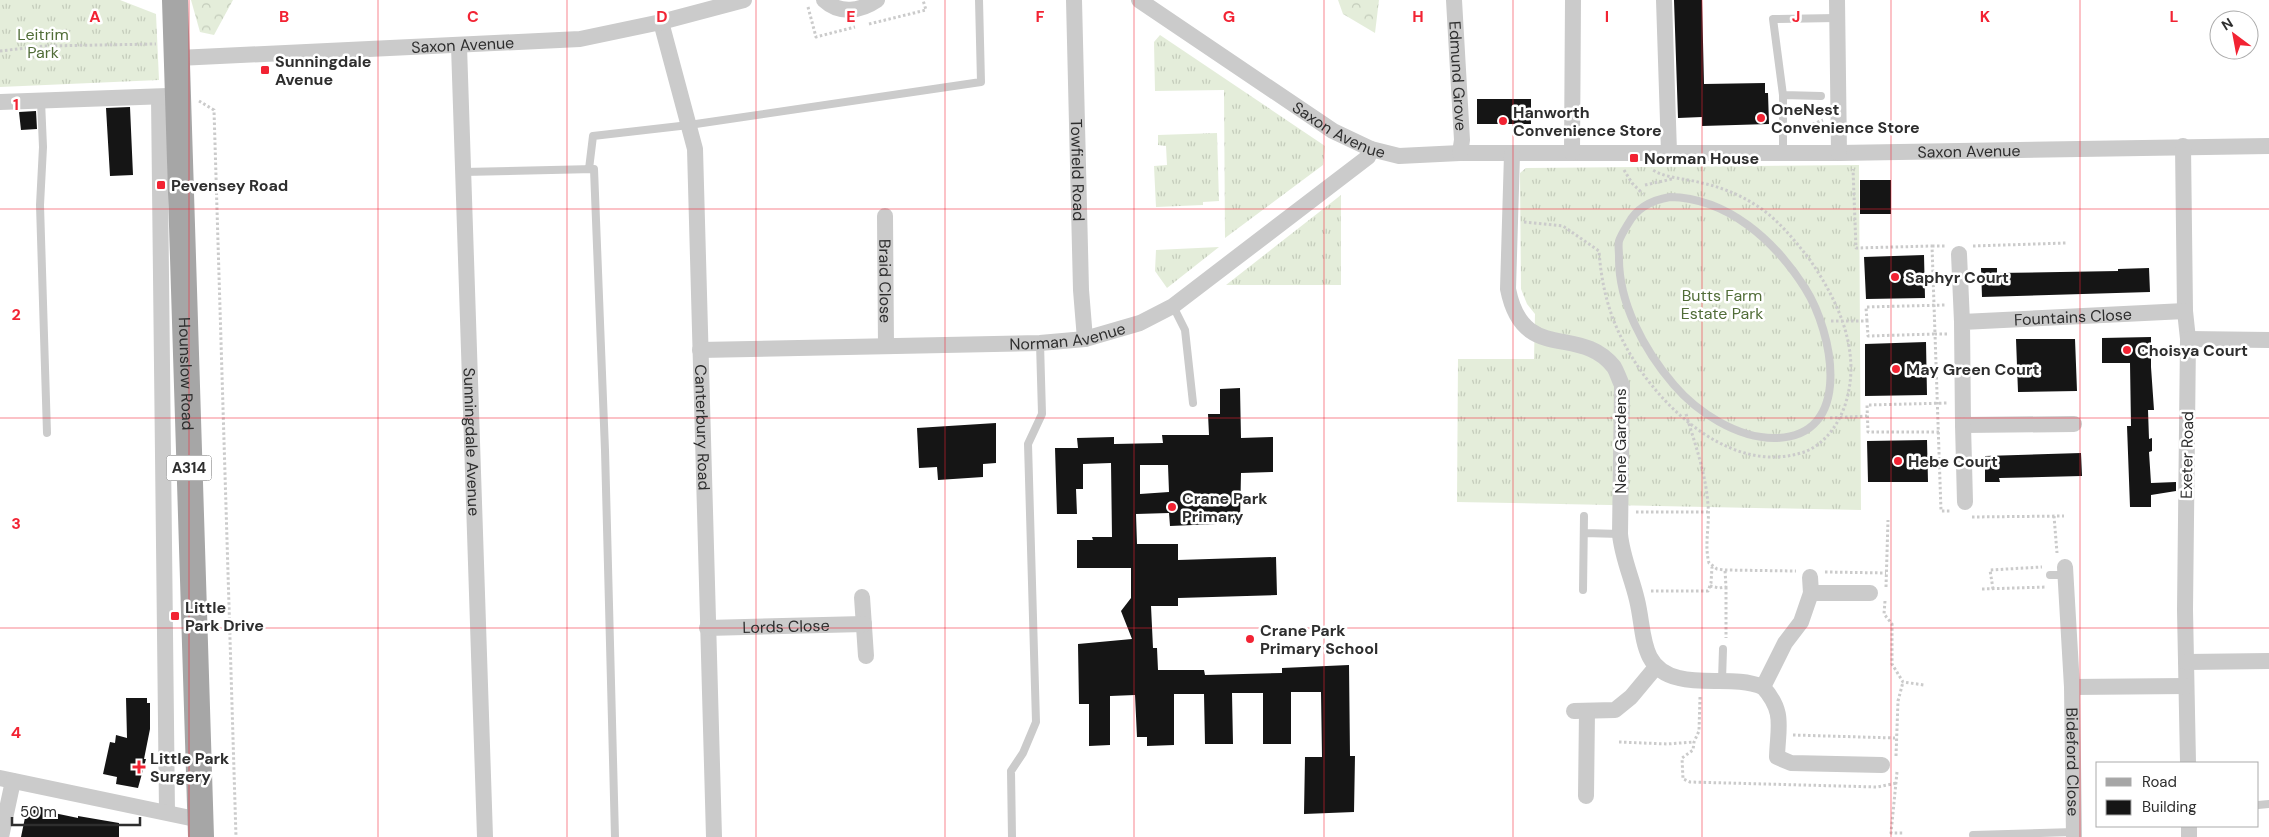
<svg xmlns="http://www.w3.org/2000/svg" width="2269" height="837" font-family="'DM Sans',sans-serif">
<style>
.grass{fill:url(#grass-tufts)}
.forest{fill:url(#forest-crowns)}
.building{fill:#151515;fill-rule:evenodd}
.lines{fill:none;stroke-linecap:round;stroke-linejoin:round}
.path{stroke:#cbcbcb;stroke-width:3;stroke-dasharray:2.5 2.5;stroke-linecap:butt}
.lane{stroke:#cbcbcb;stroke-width:8}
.street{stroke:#cbcbcb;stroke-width:16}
.primary{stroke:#a6a6a6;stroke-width:26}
.grid{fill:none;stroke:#f22333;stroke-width:1;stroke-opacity:0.55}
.poi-dot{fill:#f22333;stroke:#fff;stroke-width:2}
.labels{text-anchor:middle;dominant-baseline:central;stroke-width:5;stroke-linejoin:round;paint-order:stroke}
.shield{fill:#fff;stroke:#6d6d6d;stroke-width:1}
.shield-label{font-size:15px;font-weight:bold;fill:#2e2e2e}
.park-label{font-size:16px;fill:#516d38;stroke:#fff}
.street-label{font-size:16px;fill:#2e2e2e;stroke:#fff}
.poi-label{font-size:16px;font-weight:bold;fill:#2e2e2e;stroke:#fff;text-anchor:start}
.grid-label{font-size:16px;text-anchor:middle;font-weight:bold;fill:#f22333;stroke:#fff;stroke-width:5;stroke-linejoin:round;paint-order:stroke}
</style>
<defs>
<pattern id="grass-tufts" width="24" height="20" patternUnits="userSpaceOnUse" patternTransform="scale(1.25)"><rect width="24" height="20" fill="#e4edda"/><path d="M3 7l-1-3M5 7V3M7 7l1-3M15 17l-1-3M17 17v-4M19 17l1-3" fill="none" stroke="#c4ccbb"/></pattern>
<pattern id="forest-crowns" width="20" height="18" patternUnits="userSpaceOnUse" patternTransform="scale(1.25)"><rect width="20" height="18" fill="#e4edda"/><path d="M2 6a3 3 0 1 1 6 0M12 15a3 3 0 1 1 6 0" fill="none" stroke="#c4ccbb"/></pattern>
</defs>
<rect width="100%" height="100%" fill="#fff"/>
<path class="grass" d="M0,0h120l36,14 3,66 -159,7z
M1160,35l165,111 -2,19 -98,73 -1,-148 -69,1 -1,-49z
M1217,133l2,68 -16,1v3l-47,2 -2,-41 13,-1 -1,-19 -8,-1v-10z
M1859,165l2,345 -404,-8 1,-143h76l1,-45 -8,-10 -6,-15 -1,-116 6,-5z
M1341,195v90h-115z
M1219,247l-52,41 -12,-17 1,-21z"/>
<path class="forest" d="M191,0h42l-19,35 -14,-3z
M1338,0h41l-4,33 -32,-19z"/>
<path class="building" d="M1674,0h28l2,84 61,-1v10h3l1,31 -67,2v-9l-24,1z
M1477,99h54v25h-54z
M130,107l3,68 -23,1 -4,-68z
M36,111l1,18 -16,1 -2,-18z
M1860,180h31v34h-31z
M1924,255l1,43 -59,1 -2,-42z
M1981,268h16v5l121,-2v-2l31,-1 1,24 -168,5z
M2151,337v30l3,43h-6l1,29 3,-1v13l-3,1 2,31 25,-1v9l-25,4v12h-21l-3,-81h4l-1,-63h-28v-25z
M2016,339h59l2,52 -59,1z
M1926,342l1,53 -62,1v-52z
M1240,388l1,50 32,-1v35l-32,1 -1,50 -70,3 -1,-13 -33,1 1,30h41v16l98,-3 1,38 -99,3v8h-27l2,42h4l1,22h46l1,5 77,-2v-5l67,-3 1,91h5l-1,56 -50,2 1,-57h17l-1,-65h-30v52h-28v-51h-31l1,51h-28l-1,-50h-30v51l-27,1v-9h-10l-2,-42 -25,1v49l-21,1v-42h-10l-1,-60 54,-5 -11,-28 10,-13v-30h-54v-28h16l-1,-3h20l-1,-74 -28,1v25h-7l1,25h-20l-2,-66h23l-1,-10 37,-1v7l49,-1 -1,-8h47l-1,-21h12v-25zM1140,465h28l1,27 -29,2z
M996,423v40l-13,1v13l-45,3 -1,-13 -18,1 -2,-40z
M1927,440l1,42h-60l-1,-41z
M2081,453l1,23 -83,2 1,4h-15v-26z
M126,698h21v5h3v26l-6,30h2l-8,29 -22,-4 1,-7 -14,-3 7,-32 5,1 1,-8 11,3z
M36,806l18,4v3l24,5v-2l41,7v14h-98l6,-29 8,2z"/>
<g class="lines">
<path class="path" d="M808,7l8,30 39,-10
M869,24l57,-14 -3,-10
M0,51l44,-5 112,-2
M199,101l15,9 22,727
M1794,132l29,-12
M1624,170l8,13 11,11
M1645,185l27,-6
M1524,222l39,4 36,25c2,29 8,57 21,84 29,62 105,141 181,118 21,-6 36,-26 43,-45 19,-53 -4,-104 -34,-148 -13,-17 -27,-34 -43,-47 -19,-15 -42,-25 -65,-30 -18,-5 -35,-4 -51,-14
M1932,246h15
M1973,246l93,-3
M1831,321h36l1,15 67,-2 -3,-88 -76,2 -3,-79
M1867,321l-1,-14 79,-2
M1947,334h-12l6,177h10
M1686,414c9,30 20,60 22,91 2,19 -4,40 1,58l8,6 8,1 71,1
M1830,418l37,-2
M1939,432h-71l-1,-27 80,-2
M1636,512h72
M2054,516l3,37
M1972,517l92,-1
M1825,572l61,1
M1710,586l9,2 7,-1 -1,-17
M1726,587v51
M1886,587l2,-67
M1982,589l65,-2
M1993,589l-3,-19 52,-3
M1651,591h57l3,-8 1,-16
M1885,601l-1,13 8,10v40l11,18 21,3
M1700,697l-1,34 -5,11 -1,8 -11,8 1,21 7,3 187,5 20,-4
M1793,735l102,3
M1619,742l48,2 27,-2
M1896,756l2,-55 5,-19
M1897,772l-6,61h13"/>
<path class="lane" d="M1783,95l38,1
M41,101l2,46 -3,58 7,228
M1783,153v-58l-10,-76 63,-1
M589,169l4,-33 96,-11 292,-43 -2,-82
M463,172l131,-3 11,281 10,387
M1670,197c58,1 105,44 135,91 28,44 50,150 -31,150 -37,0 -77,-26 -100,-53 -30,-35 -56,-83 -55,-129 0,-5 -1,-11 0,-15 2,-6 6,-12 9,-17 9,-17 24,-24 42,-27z
M1173,306l12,24 8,73
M1584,533l36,1
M2050,575h16
M1583,590l1,-74
M1722,680l1,-31
M2258,805l11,-1
M1973,835l101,-3
M1012,837l-1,-66 12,-18 13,-31 -8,-278 14,-30 -2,-71"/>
<g class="street">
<path d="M824,0c16,15 37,11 53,0"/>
<path id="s1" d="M1074,0l7,290 4,49"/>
<path id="s2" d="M1139,0l194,131 38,18 28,7 61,-3h379l430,-7"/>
<path id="s3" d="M1454,0l8,140 -2,13"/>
<path d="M1664,0l5,152"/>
<path d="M1837,0l2,153"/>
<path id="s4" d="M661,22l34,127 19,688"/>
<path id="s5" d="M459,46l26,791"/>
<path id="s6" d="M178,58l402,-19 81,-17 83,-22"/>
<path d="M159,97l8,715"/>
<path d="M0,102l168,-6"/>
<path d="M2183,146l2,165 3,28 -3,271 3,153"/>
<path d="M1572,153l1,-153"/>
<path d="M1512,154l-4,135c15,76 72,34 106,78 3,5 5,12 8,18l-2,149c2,23 12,44 17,66 8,32 2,69 42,78 28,7 57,-2 84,9"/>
<path id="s7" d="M885,216l1,130"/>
<path d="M1959,254l3,68"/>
<path d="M2188,339l81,1"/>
<path id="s8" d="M700,350l340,-7 45,-4 55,-16 33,-17 195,-149 3,-8"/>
<path id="s9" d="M2074,424l-111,1 -1,-103 223,-11"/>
<path d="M1963,425l2,77"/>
<path id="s10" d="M2065,567l7,120 2,150"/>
<path d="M1810,577l1,16"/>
<path d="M1870,593h-59l-10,29 -16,21 -22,44c22,25 15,39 14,70l14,6 91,2"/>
<path d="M862,597l4,59"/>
<path id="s11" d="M707,628l157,-4"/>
<path d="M2186,662l83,-1"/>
<path d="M2072,687l114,-1"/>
<path d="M1574,711l41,-1 16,-13 25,-30"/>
<path d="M0,778l200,42"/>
<path d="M1586,796l1,-85"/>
<path d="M2189,826v11"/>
<path d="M1,837l12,-56"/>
</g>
<path class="primary" id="s12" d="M175,0l26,837"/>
</g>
<path class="grid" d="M189,0v837M378,0v837M567,0v837M756,0v837M945,0v837M1134,0v837M1324,0v837M1513,0v837M1702,0v837M1891,0v837M2080,0v837M0,209h2269M0,418h2269M0,628h2269"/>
<g class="poi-dot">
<rect x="260" y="65" width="10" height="10" rx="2.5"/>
<circle cx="1761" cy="118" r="5"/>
<circle cx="1503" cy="121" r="5"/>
<rect x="1629" y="153" width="10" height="10" rx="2.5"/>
<rect x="156" y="180" width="10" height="10" rx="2.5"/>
<circle cx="1895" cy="277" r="5"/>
<circle cx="2127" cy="350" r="5"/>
<circle cx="1896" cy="369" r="5"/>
<circle cx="1898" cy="461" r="5"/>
<circle cx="1172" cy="507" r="5"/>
<rect x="170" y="611" width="10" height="10" rx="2.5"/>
<circle cx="1250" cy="639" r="5"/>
<path d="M136.5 759.5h5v5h5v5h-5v5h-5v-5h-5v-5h5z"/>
</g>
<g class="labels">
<rect class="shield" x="166.5" y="455.5" width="45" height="25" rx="4"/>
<g class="shield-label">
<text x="189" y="468">A314</text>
</g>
<g class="park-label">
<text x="43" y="34">Leitrim<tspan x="43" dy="18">Park</tspan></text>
<text x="1722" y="295">Butts Farm<tspan x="1722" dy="18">Estate Park</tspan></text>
</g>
<g class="street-label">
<text stroke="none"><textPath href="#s6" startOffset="285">Saxon Avenue</textPath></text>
<text stroke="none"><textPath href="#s3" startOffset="76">Edmund Grove</textPath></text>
<text stroke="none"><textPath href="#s2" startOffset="239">Saxon Avenue</textPath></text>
<text stroke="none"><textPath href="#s2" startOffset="875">Saxon Avenue</textPath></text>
<text stroke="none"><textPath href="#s1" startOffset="170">Towfield Road</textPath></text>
<text stroke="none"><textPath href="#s7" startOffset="65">Braid Close</textPath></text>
<text stroke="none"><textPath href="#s9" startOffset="325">Fountains Close</textPath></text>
<text stroke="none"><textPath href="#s8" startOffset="368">Norman Avenue</textPath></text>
<text stroke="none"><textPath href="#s12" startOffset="374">Hounslow Road</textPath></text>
<text stroke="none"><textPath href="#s4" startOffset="410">Canterbury Road</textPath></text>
<text transform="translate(1620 441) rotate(-90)">Nene Gardens</text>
<text stroke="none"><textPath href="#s5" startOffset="396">Sunningdale Avenue</textPath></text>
<text transform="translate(2187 455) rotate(-89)">Exeter Road</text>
<text stroke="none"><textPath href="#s11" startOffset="79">Lords Close</textPath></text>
<text stroke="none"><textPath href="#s10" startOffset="195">Bideford Close</textPath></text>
</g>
<g class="poi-label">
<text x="275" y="61">Sunningdale<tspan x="275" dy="18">Avenue</tspan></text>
<text x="1771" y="109">OneNest<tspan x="1771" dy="18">Convenience Store</tspan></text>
<text x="1513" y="112">Hanworth<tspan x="1513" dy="18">Convenience Store</tspan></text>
<text x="1644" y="158">Norman House</text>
<text x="171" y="185">Pevensey Road</text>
<text x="1905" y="277">Saphyr Court</text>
<text x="2137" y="350">Choisya Court</text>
<text x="1906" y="369">May Green Court</text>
<text x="1908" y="461">Hebe Court</text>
<text x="1182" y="498">Crane Park<tspan x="1182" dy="18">Primary</tspan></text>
<text x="185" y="607">Little<tspan x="185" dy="18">Park Drive</tspan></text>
<text x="1260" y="630">Crane Park<tspan x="1260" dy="18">Primary School</tspan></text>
<text x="150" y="758">Little Park<tspan x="150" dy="18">Surgery</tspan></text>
</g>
</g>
<g class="grid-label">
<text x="95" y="22">A</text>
<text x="284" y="22">B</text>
<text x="473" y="22">C</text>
<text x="662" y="22">D</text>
<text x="851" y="22">E</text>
<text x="1040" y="22">F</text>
<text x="1229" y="22">G</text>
<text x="1418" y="22">H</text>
<text x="1607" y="22">I</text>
<text x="1796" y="22">J</text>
<text x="1985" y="22">K</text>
<text x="2174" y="22">L</text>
<text x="16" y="110">1</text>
<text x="16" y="320">2</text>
<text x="16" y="529">3</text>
<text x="16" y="738">4</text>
</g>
<rect x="2096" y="762" width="162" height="65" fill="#ffffff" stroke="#ababab"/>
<rect x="2106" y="778" width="25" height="8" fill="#a6a6a6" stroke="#ababab"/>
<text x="2142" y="787" font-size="15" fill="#2e2e2e">Road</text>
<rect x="2106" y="800" width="25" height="15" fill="#151515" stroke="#ababab"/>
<text x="2142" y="812" font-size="15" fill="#2e2e2e">Building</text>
<g transform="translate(2234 35) rotate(328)"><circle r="24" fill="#ffffff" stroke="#ababab"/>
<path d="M0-4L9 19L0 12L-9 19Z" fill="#f22333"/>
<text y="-8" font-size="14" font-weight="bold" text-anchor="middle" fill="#2e2e2e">N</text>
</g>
<path d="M12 817v8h128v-8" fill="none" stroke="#2e2e2e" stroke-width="2.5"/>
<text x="20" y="817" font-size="15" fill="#2e2e2e" stroke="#ffffff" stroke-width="4" paint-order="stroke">50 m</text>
</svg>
